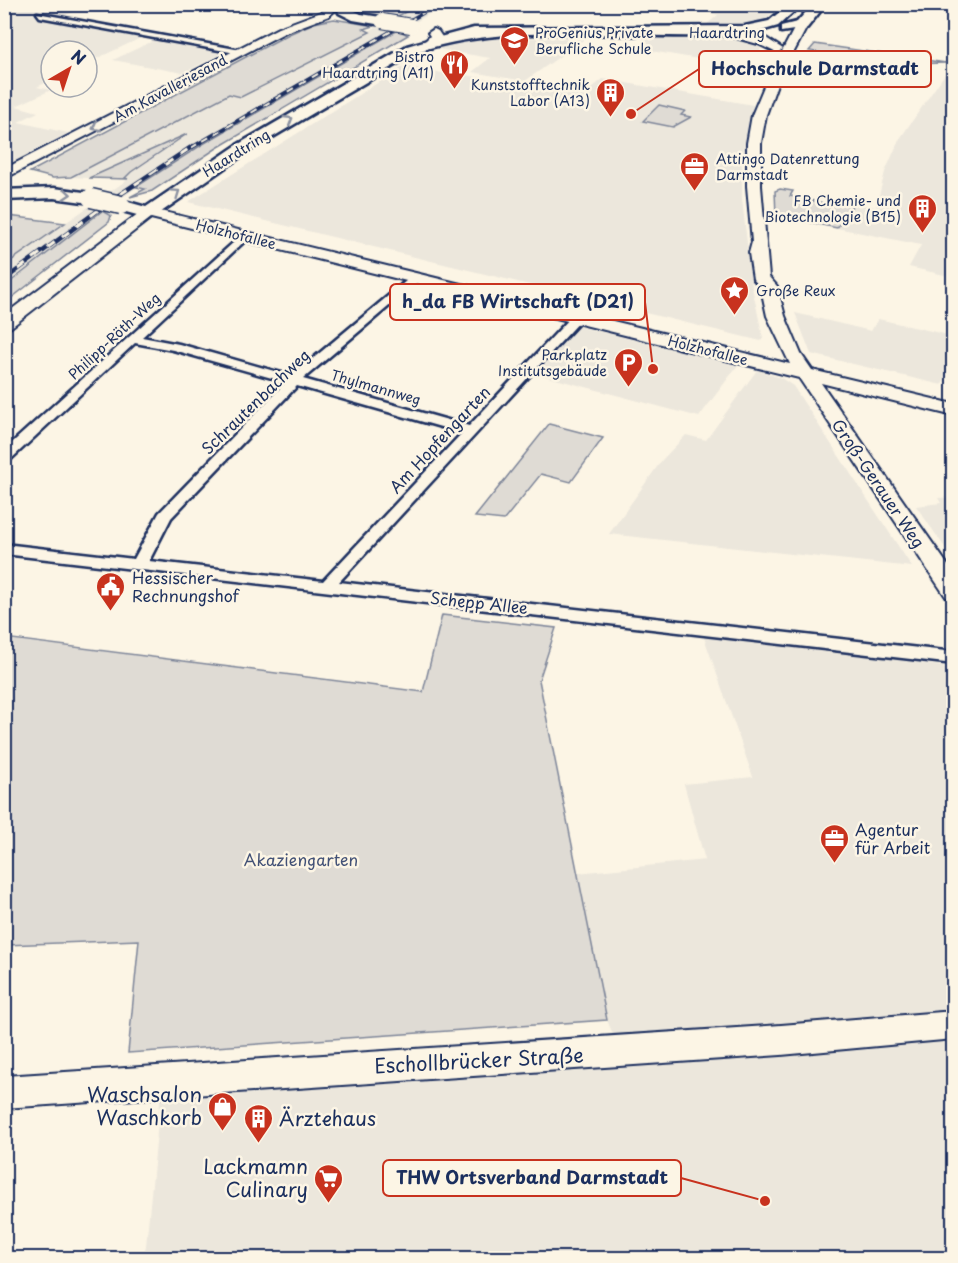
<svg xmlns="http://www.w3.org/2000/svg" width="958" height="1263" font-family="'Playpen Sans',sans-serif">
<style>
.built{fill:#ece7dc}
.green{fill:#dfdbd4;stroke:#7d8599;stroke-width:1.5}
.lines{fill:none;stroke-linecap:round;stroke-linejoin:round}
.street-casing{stroke:#1b2f5e;stroke-width:5}
.secondary-casing{stroke:#1b2f5e;stroke-width:4}
.primary-casing{stroke:#1b2f5e;stroke-width:5}
.street{fill:#fcf5e5;fill-rule:evenodd}
.secondary{fill:#fcf5e5;fill-rule:evenodd}
.primary{fill:#fcf5e5;fill-rule:evenodd}
.rail-far1-casing{stroke:#1b2f5e;stroke-width:4}
.rail-casing{stroke:#1b2f5e;stroke-width:4.5}
.rail-far1{stroke:#fcf5e5;stroke-width:2;stroke-dasharray:7;stroke-linecap:butt}
.rail{stroke:#fcf5e5;stroke-width:3;stroke-dasharray:9;stroke-linecap:butt}
.primary-bridge-far1-casing{stroke:#1b2f5e;stroke-width:16;stroke-linecap:butt}
.primary-bridge-casing{stroke:#1b2f5e;stroke-width:21;stroke-linecap:butt}
.primary-bridge-far1{stroke:#fcf5e5;stroke-width:14}
.primary-bridge{stroke:#fcf5e5;stroke-width:18}
.oneway{stroke:#8c92a2}
.labels{text-anchor:middle;dominant-baseline:central;stroke-width:5;stroke-linejoin:round;paint-order:stroke}
.far-poi-label{font-size:14px;fill:#1b2f5e;stroke:#fcf5e5;text-anchor:end}
.far-street-label{font-size:14px;fill:#1b2f5e;stroke:#fcf5e5}
.street-label{font-size:16px;fill:#1b2f5e;stroke:#fcf5e5}
.poi-label{font-size:16px;fill:#1b2f5e;stroke:#fcf5e5;text-anchor:start}
.park-label{font-size:16px;fill:#425176;stroke:#fcf5e5}
.near-street-label{font-size:20px;fill:#1b2f5e;stroke:#fcf5e5}
.near-poi-label{font-size:20px;fill:#1b2f5e;stroke:#fcf5e5;text-anchor:end}
.leader{fill:none;stroke:#c8321e;stroke-width:2}
.callout-dot{fill:#c8321e;stroke:#fcf5e5;stroke-width:2}
.callout{fill:#fcf5e5;stroke:#c8321e;stroke-width:2}
.callout-label{font-size:18px;text-anchor:middle;font-weight:bold;fill:#1b2f5e}
</style>
<rect width="100%" height="100%" fill="#fcf5e5"/>
<filter id="ink" filterUnits="userSpaceOnUse"><feTurbulence type="fractalNoise" baseFrequency=".0167" numOctaves="2"/><feDisplacementMap in="SourceGraphic" scale="12" xChannelSelector="R" yChannelSelector="G"/><feConvolveMatrix kernelMatrix="1 2 1 2 8 2 1 2 1" color-interpolation-filters="sRGB"/></filter>
<g filter="url(#ink)">
<path class="built" d="M5,5h58l-9,4 19,3 -17,8 87,17 -56,26v-12h-36v29l-14,7 14,3 -35,16 22,6 -20,10 50,11 -63,33z
M419,5h26l-268,155 -75,51 -97,75v-21l122,-85 -3,-2 7,-6 52,-35 -94,41 -18,-1 158,-83 12,3z
M719,5h64l-22,17 -26,4h-30l13,-11 -8,-2z
M478,38h108l-61,43 -53,-9 18,-14 -59,-10z
M642,38h78l29,4 11,6 4,22 -125,-21 5,-5z
M157,39l18,4 50,9 -42,21 -70,-13z
M406,65l49,11 4,-2 123,22 21,-17 150,26 -11,57v37l10,88 11,51 -2,3 -573,-139z
M947,71l6,1v205l-44,-10 12,-22 -84,-17 17,-25 22,4 9,-35 14,-32z
M795,313l76,18 7,-12 75,17v25l-11,24 -131,-31z
M577,326l161,39 -39,52 -166,-44z
M757,370l24,8 12,8 119,181 -303,-33 53,-74 24,-25 20,5z
M953,497h1l-1,62 -37,-53 25,-3 -3,-5z
M701,629l252,39v590h-811l4,-12 16,-165 458,-30 -13,-31 -30,-147 128,-13 -21,-76 69,-7z"/>
<path class="green" d="M353,4l66,1 -21,11 -9,-1 -6,6 -28,-9z
M334,19l40,7 -10,3 6,3 -129,65 -12,-3 -158,83 -18,1 -23,-6 259,-138 25,-11z
M398,30l10,5 -191,113 -65,43 -22,6 15,-8 -9,-2 67,-43z
M815,44l131,19 -42,1 -95,-13z
M659,105l26,6 -4,4 10,2 -18,10 -30,-6z
M187,134l-56,38 -6,6 3,1 -39,-1z
M780,189l13,2 -3,5 43,9 4,-5 17,3 -17,25 -61,-12 -1,-25z
M102,211l9,5 -2,6 -104,81v-17z
M8,216l57,7 -60,42v-46z
M549,424l54,14 -32,44 -30,-8 -37,46 -29,-3z
M442,615l114,13 -17,52 68,340 -479,33 11,-113 -134,5v-307l418,54z"/>
<g class="lines">
<defs>
<path id="street" d="M37,13l204,37 4,2 -4,2 -201,-37z
M244,233l4,1v4l-106,99 37,7 113,32 120,-100h8v4l-117,99 166,47 104,-111 10,3 -244,264 615,70v12l-950,-110v-10l130,15 25,-46 127,-131 -113,-32 -38,-7 -126,118 -5,1v-12zM297,386l165,47 -139,148 -174,-20 22,-43z"/>
<path id="secondary" d="M329,4h12l-12,12 -43,16 -282,147v-10l274,-141 43,-16z
M802,22l6,3 -31,59 -11,31 -5,28v43l8,91 8,9 8,30 16,38 11,16 142,34v12l-133,-33 133,191v25l-8,-2 -147,-219 -648,-160 -141,110 -6,1v-14l139,-105 5,-2 642,156 -23,-48 -6,-28 -8,-9 -4,-26 3,-11 -5,-56v-43l5,-28 13,-31 31,-59z
M434,29l4,2 4,6 -8,8h-8l-2,-3 6,-6 -2,-3z
M733,30l33,8 17,11 -6,4 -19,-9 -29,-8v-4z
M954,1011v28l-173,16 -777,53v-32l777,-51z"/>
<path id="primary" d="M337,4h12v4l12,6 26,4 1,3 -6,4 -29,-5 -14,-7z
M789,4h13l-24,22 -24,7c-109,12 -233,-16 -337,19l-168,99 -95,66 -6,1 -33,-9 -3,-4 9,-5 25,7 91,-62 170,-99c22,-7 46,-12 67,-18l271,-2 24,-5z
M813,4h13l-19,24 -26,4v-6l16,-4z
M54,188l37,5 8,5 -8,5 -37,-5 -50,2v-10z"/>
</defs>
<use href="#street" class="street-casing"/>
<use href="#secondary" class="secondary-casing"/>
<use href="#primary" class="primary-casing"/>
<use href="#street" class="street"/>
<use href="#secondary" class="secondary"/>
<use href="#primary" class="primary"/>
<defs>
<path id="rail-far1" d="M191,148l247,-144"/>
<path id="rail" d="M4,280l112,-83 77,-51"/>
</defs>
<use href="#rail-far1" class="rail-far1-casing"/>
<use href="#rail" class="rail-casing"/>
<use href="#rail-far1" class="rail-far1"/>
<use href="#rail" class="rail"/>
<defs>
<path id="primary-bridge-far1" d="M382,21l29,5"/>
<path id="primary-bridge" d="M91,198l30,7"/>
</defs>
<use href="#primary-bridge-far1" class="primary-bridge-far1-casing"/>
<use href="#primary-bridge" class="primary-bridge-casing"/>
<use href="#primary-bridge-far1" class="primary-bridge-far1"/>
<use href="#primary-bridge" class="primary-bridge"/>
</g>
<defs><path id="oneway-chevron" d="M-2-3.5L2.5 0L-2 3.5" fill="none" stroke-width="1.6" stroke-linecap="round" stroke-linejoin="round" transform="scale(1.5)"/></defs>
<g class="oneway">
<use href="#oneway-chevron" transform="translate(289 120) rotate(-31)"/>
<use href="#oneway-chevron" transform="translate(96 127) rotate(152)"/>
<use href="#oneway-chevron" transform="translate(176 193) rotate(-35)"/>
<use href="#oneway-chevron" transform="translate(67 194) rotate(5)"/>
</g>
</g>
<defs>
<symbol id="school-pin" viewBox="-11 -11 22 30"><path d="M0 17L-7.5 6A9.5 9.5 0 1 1 7.5 6Z" fill="#c8321e" stroke="#fcf5e5"/><path d="M0-5L7-2L0 1L-7-2ZM-4 1L0 2.5L4 1V4Q0 6-4 4Z" fill="#fff"/></symbol>
<symbol id="restaurant-pin" viewBox="-11 -11 22 30"><path d="M0 17L-7.5 6A9.5 9.5 0 1 1 7.5 6Z" fill="#c8321e" stroke="#fcf5e5"/><path d="M-5-6h1v4h1v-4h1v4h1v-4h1v5L-1.5 .5V6h-2V.5L-5-1ZM5-6V6H3V1.5H1.5Q1.5-4 5-6Z" fill="#fff"/></symbol>
<symbol id="building-pin" viewBox="-11 -11 22 30"><path d="M0 17L-7.5 6A9.5 9.5 0 1 1 7.5 6Z" fill="#c8321e" stroke="#fcf5e5"/><path d="M-4-6H4V6H1V3H-1V6H-4ZM-2.5-4.3h1.7v1.8h-1.7ZM.8-4.3h1.7v1.8H.8ZM-2.5-1h1.7V.8h-1.7ZM.8-1h1.7V.8H.8Z" fill="#fff"/></symbol>
<symbol id="office-pin" viewBox="-11 -11 22 30"><path d="M0 17L-7.5 6A9.5 9.5 0 1 1 7.5 6Z" fill="#c8321e" stroke="#fcf5e5"/><path d="M-6-3h4V-5.5h4V-3h4V5H-6ZM-1-4.5V-3h2v-1.5ZM-6 0V1H6V0Z" fill="#fff"/></symbol>
<symbol id="sight-pin" viewBox="-11 -11 22 30"><path d="M0 17L-7.5 6A9.5 9.5 0 1 1 7.5 6Z" fill="#c8321e" stroke="#fcf5e5"/><path d="M0-6L1.8-2.2L6-1.7L2.9 1.2L3.7 5.4L0 3.3L-3.7 5.4L-2.9 1.2L-6-1.7L-1.8-2.2Z" fill="#fff"/></symbol>
<symbol id="parking-pin" viewBox="-11 -11 22 30"><path d="M0 17L-7.5 6A9.5 9.5 0 1 1 7.5 6Z" fill="#c8321e" stroke="#fcf5e5"/><path d="M-3.5-5.5H1a3.5 3.5 0 0 1 0 7H-1V5.5H-3.5ZM-1-3.4V-.6H.8a1.4 1.4 0 0 0 0-2.8Z" fill="#fff"/></symbol>
<symbol id="civic-pin" viewBox="-11 -11 22 30"><path d="M0 17L-7.5 6A9.5 9.5 0 1 1 7.5 6Z" fill="#c8321e" stroke="#fcf5e5"/><path d="M-.6-6.5H3V-4.5H.6V-3L4-1V1h2V6H-6V1h2V-1L-.6-3ZM-1.2 2.5V6h2.4V2.5Z" fill="#fff"/></symbol>
<symbol id="shop-pin" viewBox="-11 -11 22 30"><path d="M0 17L-7.5 6A9.5 9.5 0 1 1 7.5 6Z" fill="#c8321e" stroke="#fcf5e5"/><path d="M-5-2.5h2.3a2.7 3.5 0 0 1 5.4 0H5L5.5 6h-11ZM-1.5-2.5h3a1.5 2.3 0 0 0-3 0Z" fill="#fff"/></symbol>
<symbol id="supermarket-pin" viewBox="-11 -11 22 30"><path d="M0 17L-7.5 6A9.5 9.5 0 1 1 7.5 6Z" fill="#c8321e" stroke="#fcf5e5"/><path d="M-6-5.5h2.5l.6 2H6L4.5 2H-2.5L-4.4-4H-6ZM-1.5 3.2a1.3 1.3 0 1 0 .1 0ZM3 3.2a1.3 1.3 0 1 0 .1 0Z" fill="#fff"/></symbol>
</defs>
<g fill-rule="evenodd">
<use href="#school-pin" x="498" y="24" width="33" height="45"/>
<use href="#restaurant-pin" x="438" y="48" width="33" height="45"/>
<use href="#building-pin" x="594" y="76" width="33" height="45"/>
<use href="#office-pin" x="678" y="150" width="33" height="45"/>
<use href="#building-pin" x="906" y="192" width="33" height="45"/>
<use href="#sight-pin" x="718" y="274" width="33" height="45"/>
<use href="#parking-pin" x="612" y="346" width="33" height="45"/>
<use href="#civic-pin" x="94" y="570" width="33" height="45"/>
<use href="#office-pin" x="818" y="822" width="33" height="45"/>
<use href="#shop-pin" x="206" y="1090" width="33" height="45"/>
<use href="#building-pin" x="242" y="1102" width="33" height="45"/>
<use href="#supermarket-pin" x="312" y="1162" width="33" height="45"/>
</g>
<g class="labels">
<g class="far-poi-label">
<text x="535" y="32" text-anchor="start">ProGenius Private<tspan x="535" dy="16">Berufliche Schule</tspan></text>
<text x="434" y="56">Bistro<tspan x="434" dy="16">Haardtring (A11)</tspan></text>
<text x="590" y="84">Kunststofftechnik<tspan x="590" dy="16">Labor (A13)</tspan></text>
<text x="716" y="158" text-anchor="start">Attingo Datenrettung<tspan x="716" dy="16">Darmstadt</tspan></text>
<text x="901" y="200">FB Chemie- und<tspan x="901" dy="16">Biotechnologie (B15)</tspan></text>
<text x="756" y="290" text-anchor="start">Große Reux</text>
<text x="607" y="354">Parkplatz<tspan x="607" dy="16">Institutsgebäude</tspan></text>
</g>
<g class="far-street-label">
<text x="727" y="32">Haardtring</text>
<text transform="translate(170 88) rotate(-28)">Am Kavalleriesand</text>
<text transform="translate(236 153) rotate(-32)">Haardtring</text>
<text transform="translate(236 234) rotate(14)">Holzhofallee</text>
<text transform="translate(114 336) rotate(-43)">Philipp-Röth-Weg</text>
<text transform="translate(708 350) rotate(14)">Holzhofallee</text>
<text transform="translate(376 387) rotate(16)">Thylmannweg</text>
</g>
<g class="street-label">
<text transform="translate(255 401) rotate(-44)">Schrautenbachweg</text>
<text transform="translate(439 439) rotate(-47)">Am Hopfengarten</text>
<text transform="translate(879 483) rotate(56)">Groß-Gerauer Weg</text>
<text transform="translate(479 602) rotate(6)">Schepp Allee</text>
</g>
<g class="poi-label">
<text x="132" y="577">Hessischer<tspan x="132" dy="18">Rechnungshof</tspan></text>
<text x="855" y="829">Agentur<tspan x="855" dy="18">für Arbeit</tspan></text>
</g>
<g class="park-label">
<text x="301" y="859">Akaziengarten</text>
</g>
<g class="near-street-label">
<text transform="translate(479 1060) rotate(-3)">Eschollbrücker Straße</text>
</g>
<g class="near-poi-label">
<text x="202" y="1094">Waschsalon<tspan x="202" dy="23">Waschkorb</tspan></text>
<text x="279" y="1118" text-anchor="start">Ärztehaus</text>
<text x="308" y="1166">Lackmamn<tspan x="308" dy="23">Culinary</tspan></text>
</g>
</g>
<path class="leader" d="M631 114L699 69M653 369L645 302M765 1201L681 1178"/>
<g class="callout-dot">
<circle cx="631" cy="114" r="6"/>
<circle cx="653" cy="369" r="6"/>
<circle cx="765" cy="1201" r="6"/>
</g>
<g class="callout">
<rect x="699" y="51" width="232" height="36" rx="6"/>
<rect x="390" y="284" width="255" height="36" rx="6"/>
<rect x="383" y="1160" width="298" height="36" rx="6"/>
</g>
<g class="callout-label">
<text x="815" y="75">Hochschule Darmstadt</text>
<text x="518" y="308">h_da FB Wirtschaft (D21)</text>
<text x="532" y="1184">THW Ortsverband Darmstadt</text>
</g>
<rect width="958" height="1263" fill="none" stroke="#fcf5e5" stroke-width="24"/>
<rect x="12" y="12" width="934" height="1239" fill="none" stroke="#1b2f5e" stroke-width="2" filter="url(#ink)"/>
<g transform="translate(69 69) rotate(39)"><circle r="28" fill="#fcf5e5" stroke="#a2a6af" stroke-width="1.5"/>
<path d="M0-4.5L10 22L0 15L-10 22Z" fill="#c8321e"/>
<text y="-9" font-size="16" font-weight="bold" text-anchor="middle" fill="#1b2f5e">N</text>
</g>
</svg>
